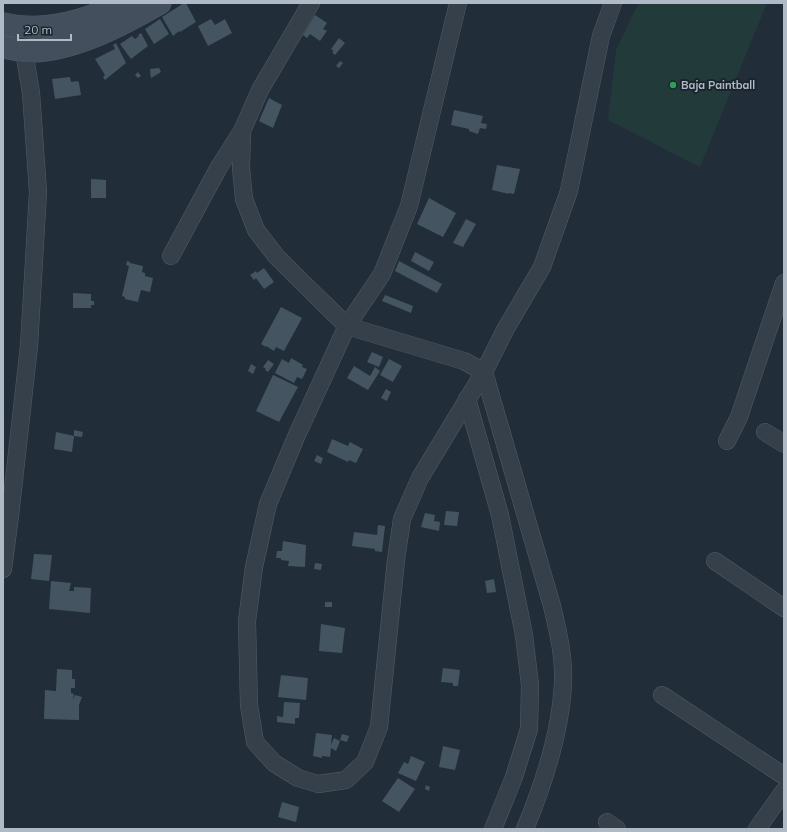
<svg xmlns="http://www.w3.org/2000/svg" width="787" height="832" font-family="Mulish,sans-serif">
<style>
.green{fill:#233a3a}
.building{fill:#445461}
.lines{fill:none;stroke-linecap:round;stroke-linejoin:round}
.street-casing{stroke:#535d67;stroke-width:18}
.secondary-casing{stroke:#535d67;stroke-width:23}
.street{stroke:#35404a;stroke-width:17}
.secondary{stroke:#434f5d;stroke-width:22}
.leisure-dot{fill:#2e9e5b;stroke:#1a252e;stroke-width:1.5}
.labels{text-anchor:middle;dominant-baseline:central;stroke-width:4;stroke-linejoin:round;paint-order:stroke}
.poi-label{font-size:11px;font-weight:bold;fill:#b0bac6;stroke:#1a252e;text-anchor:start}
</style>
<rect width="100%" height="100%" fill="#212e39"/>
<path class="green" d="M640,3h127l-67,164 -92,-47 8,-70 19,-40z"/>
<path class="building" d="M184,3h2l10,19 -16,10 -1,-1 -6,5 -11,-19z
M315,15l12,8 -4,6 4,2 -7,10 -10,-7 -3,4 -4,-3z
M160,19l9,15 -15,10 -9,-15z
M211,19l4,6 10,-6 7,14 -24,13 -10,-20z
M141,33l7,13 -17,13 -11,-15 12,-8 3,3 4,-3 -1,-1z
M339,38l6,5 -10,12 -3,-3 2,-1 -3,-2z
M116,43l10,20 -21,17 -2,-3 2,-2 -10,-16 20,-10 -2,-4z
M340,61l3,2 -4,5 -3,-2z
M159,68l2,4 -10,6 -1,-9z
M138,72l3,4 -3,2 -3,-3z
M70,77l1,5 7,-1 1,2 2,12 -26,4 -3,-20z
M269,98l13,7 -9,23 -14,-7z
M454,110l29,6 -2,7 6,1 -1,5 -6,-1 -2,6 -9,-3v-2l-18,-4z
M497,165l23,4 -6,25 -5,-1v1l-17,-4z
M91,179l15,1v18h-15z
M429,198l27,15 -13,24 -26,-13z
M466,219l10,5 -13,23 -10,-4z
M415,252l19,10 -5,9 -18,-10z
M127,261l3,1v1l13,3 -1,6 3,1v3l8,2 -3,14 -9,-2 -3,12 -13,-3v-2l-3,-1 7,-30 -3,-1z
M399,261l43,23 -5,9 -42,-22z
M264,268l10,14 -10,7 -8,-11 -2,2 -4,-5 6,-4 1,2z
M73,293l18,1v7h3v4h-3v3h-18z
M385,295l28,11 -2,7 -29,-12z
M281,307l21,11 -18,33 -8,-4 -2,4 -8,-5v1l-5,-3z
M372,352l11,5 -4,10 -12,-5z
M291,358l12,7 -1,2 5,2 -5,10 -5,-2 -3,6 -19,-10 7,-14 7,4z
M389,359l13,7 -9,16 -13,-7z
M268,360l6,4 -6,8 -3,-2 1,-1 -3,-2z
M251,364l5,3 -3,7 -5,-3z
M354,366l16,10 5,-9 5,4 -12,19 -21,-12z
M273,375l25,12 -19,35 -23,-11z
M386,389l5,3 -4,9 -6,-3z
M74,430l9,2 -1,5 -8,-1 -2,16 -18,-3 2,-17 18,4z
M332,439l16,7 2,-4 13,7 -7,14 -7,-3 -1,2 -21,-10z
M317,455l6,3 -2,6 -7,-3z
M446,511l13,1 -2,14 -13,-1z
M425,513l10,2 -1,6 6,1 -1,9 -18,-4z
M378,525l7,1 -3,26 -7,-1v-2l-23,-3 2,-14 23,3z
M283,541l23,4 -1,22 -17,-1 1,-5 -8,-1v-2h-5l1,-7h5z
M34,554l18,1 -3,26 -18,-2z
M315,563l7,1 -1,6 -7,-1z
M494,579l2,13 -9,1 -2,-12z
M51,581l20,2 -2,8h5v-4l17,1 -1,25 -41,-4z
M325,602h7v5h-7z
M321,624l24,4 -3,25 -23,-2z
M443,668l17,2 -2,16h-5v-3l-12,-1z
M57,669l15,1v9h3v9h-4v5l3,1 -1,6 2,-5 7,2 -3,8v15l-35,-1 1,-29 11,1z
M281,675l27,3 -2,22 -28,-3z
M284,702l16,1 -1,15h-4v6l-18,-2v-6l6,1z
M316,733l16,2 -1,10 3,-7 6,3 -4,10 -5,-3 -1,9 -8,-1v2l-9,-2z
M342,734l7,2 -2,6 -7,-2z
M443,746l17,4 -5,20 -16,-3z
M411,756l14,6 -9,19 -18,-8 6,-11 4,2z
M398,778l17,11 -16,23 -17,-11z
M426,785l4,2 -1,4 -4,-2z
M282,802l17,5 -3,15 -18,-5z"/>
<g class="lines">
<defs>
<path id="street" d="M458,3l-49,203 -27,68 -35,52 -51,111 -28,67 -14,63 -7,54 2,84 6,37 19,21 24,15 20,6 28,-4 19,-18 14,-35 17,-167 6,-41 18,-41 64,-106 21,-42 37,-63 27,-76 32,-155 12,-33
M242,131l-1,37 3,31 12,31 20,26 25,25 46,45 117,35 20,11 68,234c6,25 12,50 11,76 -2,50 -19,101 -38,147
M171,256l48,-89 23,-36 18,-41 51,-87
M467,399l33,116 24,120 6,50 -1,44 -15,48 -21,52
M765,432l19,12
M727,441l12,-24 45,-134
M715,561l69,47
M3,569l7,-53 19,-170 9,-154 -7,-99 -7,-42
M662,695l122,81
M607,822l10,7
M757,829l27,-38"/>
<path id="secondary" d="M3,24c8,1 16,3 24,3 35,2 67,-11 98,-24
M3,47c7,1 14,3 21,4 46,2 98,-26 136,-48"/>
</defs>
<use href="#street" class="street-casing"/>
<use href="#secondary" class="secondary-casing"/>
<use href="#street" class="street"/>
<use href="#secondary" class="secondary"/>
</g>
<circle class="leisure-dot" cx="673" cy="85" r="4"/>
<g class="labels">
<g class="poi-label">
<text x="681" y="85">Baja Paintball</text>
</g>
</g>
<rect width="787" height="832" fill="none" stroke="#b0bac6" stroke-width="8"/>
<path d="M18 34v6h53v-6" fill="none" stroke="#b0bac6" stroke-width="2"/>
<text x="24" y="34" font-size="12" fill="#b0bac6" stroke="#1a252e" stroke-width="3" paint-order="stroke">20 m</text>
</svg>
